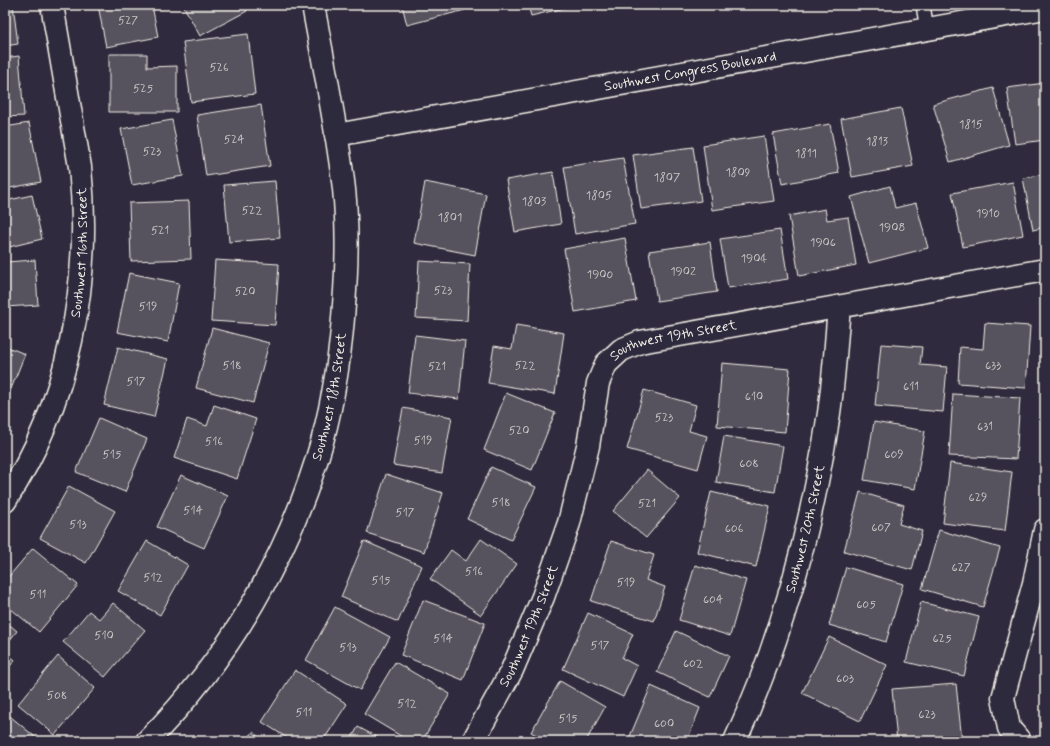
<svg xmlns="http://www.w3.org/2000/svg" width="1050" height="746" font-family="Mynerve,sans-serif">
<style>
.building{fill:#56525f;stroke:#f4f1e8}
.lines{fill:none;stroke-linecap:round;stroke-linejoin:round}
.lane-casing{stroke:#f4f1e8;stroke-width:16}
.street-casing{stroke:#f4f1e8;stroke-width:25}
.lane{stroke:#2f2a3d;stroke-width:13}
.street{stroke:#2f2a3d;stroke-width:22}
.labels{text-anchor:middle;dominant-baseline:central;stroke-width:3;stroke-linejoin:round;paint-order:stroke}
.number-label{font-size:12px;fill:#ccc9c6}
.street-label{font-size:14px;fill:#f4f1e8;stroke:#2f2a3d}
</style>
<rect width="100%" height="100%" fill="#2f2a3d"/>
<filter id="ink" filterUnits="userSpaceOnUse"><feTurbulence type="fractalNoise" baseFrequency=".025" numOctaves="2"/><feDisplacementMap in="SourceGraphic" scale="8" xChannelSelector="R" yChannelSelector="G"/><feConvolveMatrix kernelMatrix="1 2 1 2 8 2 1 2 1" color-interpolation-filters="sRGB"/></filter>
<g filter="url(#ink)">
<path class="building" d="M5,5h8l5,39 -13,2z
M98,5h54l6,32 -52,10z
M183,5h61l3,6 -47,25z
M402,5h62l1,5 -58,15z
M528,5h49l-46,11z
M248,34l7,60 -64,8 -8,-60z
M109,54h38v13l30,-1v46h-68z
M19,56l5,60 -19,1v-59z
M1045,83v57l-30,4 -8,-56z
M993,88l16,57 -59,17 -17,-58z
M261,105l9,61 -64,10 -9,-61z
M901,108l12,58 -61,11 -11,-58z
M172,120l11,56 -51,9 -11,-56z
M29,123l12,59 -36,7v-62z
M830,124l9,49 -57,11 -9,-50z
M764,136l10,65 -62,9 -9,-65z
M693,147l8,54 -60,8 -8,-54z
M623,158l12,66 -60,10 -11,-67z
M553,172l8,52 -46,8 -9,-52z
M1045,174v53l-12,3 -10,-52z
M275,181l5,57 -51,4 -5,-57z
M425,182l61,12 -11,61 -61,-12z
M1013,182l10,53 -60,12 -11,-54z
M890,186l5,22 21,-5 12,45 -59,15 -18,-66z
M32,195l10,44 -37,9v-47z
M189,201l2,58 -60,2 -2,-58z
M825,209l2,11 21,-3 8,48 -57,11 -10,-60z
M780,230l8,49 -60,9 -8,-49z
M625,238l11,63 -61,11 -11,-63z
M710,242l7,50 -60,9 -8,-50z
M35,260l3,45 -33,2v-45z
M215,260l64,4 -4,61 -64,-4z
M419,261l51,3 -3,57 -51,-3z
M129,273l50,10 -11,59 -51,-10z
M985,323l45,3 -4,62 -68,-5 2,-36 23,2z
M516,325l48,8 -9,61 -67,-11 6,-37 18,3z
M212,328l57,15 -16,60 -57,-15z
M415,335l50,6 -6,58 -51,-6z
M881,344l41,3 -2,18 27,2 -4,45 -68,-6z
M5,346l20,8 -20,50z
M118,347l50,12 -14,58 -50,-12z
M722,363l68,6 -5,63 -68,-6z
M644,390l52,15 -7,26 18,5 -9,33 -71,-20z
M506,393l49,20 -23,57 -48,-20z
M953,394l67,4 -4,61 -67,-3z
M214,405l42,14 -19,60 -63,-21 13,-39 20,7z
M403,408l49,9 -10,56 -49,-8z
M99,418l48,21 -22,53 -49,-20z
M874,422l51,9 -10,58 -51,-9z
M724,436l59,10 -8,46 -59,-10z
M950,463l62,9 -7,59 -62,-8z
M491,467l45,20 -25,53 -44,-21z
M647,470l33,28 -34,40 -33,-27z
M386,474l57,19 -19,59 -57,-19z
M181,475l47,21 -24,52 -47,-21z
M69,486l46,25 -29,52 -46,-25z
M711,492l59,14 -14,61 -59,-15z
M860,492l44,13 -5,19 23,7 -10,39 -68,-19z
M939,530l61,18 -17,59 -61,-18z
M481,539l36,25 -36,51 -51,-36 21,-29 15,11z
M147,541l41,24 -28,50 -42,-24z
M364,541l58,25 -24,56 -57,-25z
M611,541l43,14 -8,25 19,7 -11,34 -63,-20z
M33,548l45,37 -39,47 -34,-28v-23z
M695,565l51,15 -16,56 -51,-16z
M846,567l57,17 -17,58 -57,-17z
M423,600l62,23 -22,57 -62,-25z
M921,602l58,15 -15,59 -58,-14z
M113,603l32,27 -40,47 -42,-35 26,-31 10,8z
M335,607l55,30 -30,53 -54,-30z
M588,613l45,21 -11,24 15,8 -14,31 -60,-28z
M5,621l12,10 -12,15z
M676,631l53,25 -19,41 -53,-25z
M829,637l58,28 -27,56 -58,-28z
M5,652l10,8 -10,12z
M58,656l37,32 -40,47 -37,-31z
M395,662l55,32 -28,47h-13l-45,-27z
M295,670l52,34 -24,37h-31l-30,-19z
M560,681l45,26 -19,34h-39l-16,-9z
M956,684l6,57h-65l-5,-52z
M651,686l49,22 -13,33h-59z
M5,712l35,29h-35z
M358,727l26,14h-34z
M253,732l10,9h-17z"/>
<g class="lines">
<defs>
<path id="lane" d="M923,5l4,25"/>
<g id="street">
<path id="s1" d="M336,135l709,-127"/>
<path id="s2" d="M5,501c64,-97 87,-219 75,-334l-28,-162"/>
<path id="s3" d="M147,741c82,-82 143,-187 175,-299 12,-45 19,-91 22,-137 3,-38 4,-77 0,-116 -7,-61 -20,-123 -31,-184"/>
<path id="s4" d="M473,741l39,-71 31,-73 26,-74 19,-77 10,-63 8,-19 15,-14 19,-8 405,-72"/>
<path id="s5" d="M735,741c48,-104 77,-215 94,-328 5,-35 7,-71 10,-106"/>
<path d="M1020,741l-11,-13 -6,-30 31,-115 11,-53"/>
</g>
</defs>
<use href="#lane" class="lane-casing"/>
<use href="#street" class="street-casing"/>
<use href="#lane" class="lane"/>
<use href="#street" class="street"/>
</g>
</g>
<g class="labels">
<g class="number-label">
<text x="128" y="21">527</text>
<text x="219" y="68">526</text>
<text x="143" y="89">525</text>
<text x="971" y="125">1815</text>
<text x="234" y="140">524</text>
<text x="877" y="142">1813</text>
<text x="152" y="152">523</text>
<text x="806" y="154">1811</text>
<text x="738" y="173">1809</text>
<text x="667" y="178">1807</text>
<text x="599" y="196">1805</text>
<text x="534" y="202">1803</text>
<text x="252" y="211">522</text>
<text x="988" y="214">1910</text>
<text x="450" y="218">1801</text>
<text x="892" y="228">1908</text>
<text x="160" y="231">521</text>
<text x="823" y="243">1906</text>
<text x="754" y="259">1904</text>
<text x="683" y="272">1902</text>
<text x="600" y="275">1900</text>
<text x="443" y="291">523</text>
<text x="245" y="292">520</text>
<text x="148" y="307">519</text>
<text x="232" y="366">518</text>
<text x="525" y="366">522</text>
<text x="993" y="366">633</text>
<text x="437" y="367">521</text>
<text x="136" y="382">517</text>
<text x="911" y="387">611</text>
<text x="754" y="397">610</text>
<text x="664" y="418">523</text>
<text x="985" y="427">631</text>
<text x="519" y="431">520</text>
<text x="423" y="441">519</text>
<text x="214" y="442">516</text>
<text x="112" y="455">515</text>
<text x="894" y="455">609</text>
<text x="749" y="464">608</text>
<text x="978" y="498">629</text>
<text x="501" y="503">518</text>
<text x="647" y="504">521</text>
<text x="193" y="511">514</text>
<text x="405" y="513">517</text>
<text x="78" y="525">513</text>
<text x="881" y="528">607</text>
<text x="734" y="529">606</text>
<text x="961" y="568">627</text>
<text x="474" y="572">516</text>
<text x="153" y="578">512</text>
<text x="381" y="581">515</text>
<text x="626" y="583">519</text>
<text x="38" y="595">511</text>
<text x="713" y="600">604</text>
<text x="866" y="605">605</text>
<text x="104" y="636">510</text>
<text x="443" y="639">514</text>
<text x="942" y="639">625</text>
<text x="600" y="646">517</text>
<text x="348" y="648">513</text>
<text x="693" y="664">602</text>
<text x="845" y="679">603</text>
<text x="57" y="696">508</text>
<text x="407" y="704">512</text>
<text x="304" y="713">511</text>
<text x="927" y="715">623</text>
<text x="568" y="719">515</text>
<text x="664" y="724">600</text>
</g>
<g class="street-label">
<text stroke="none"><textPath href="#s1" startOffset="360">Southwest Congress Boulevard</textPath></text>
<text stroke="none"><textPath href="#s2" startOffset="263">Southwest 16th Street</textPath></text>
<text stroke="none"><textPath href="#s4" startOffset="476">Southwest 19th Street</textPath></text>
<text stroke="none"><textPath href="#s3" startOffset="396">Southwest 18th Street</textPath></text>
<text stroke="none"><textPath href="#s5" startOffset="224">Southwest 20th Street</textPath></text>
<text stroke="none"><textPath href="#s4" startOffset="128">Southwest 19th Street</textPath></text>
</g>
</g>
<rect width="1050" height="746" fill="none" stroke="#2f2a3d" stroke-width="20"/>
<rect x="10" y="10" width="1030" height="726" fill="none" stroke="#f4f1e8" stroke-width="1.5" filter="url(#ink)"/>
</svg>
